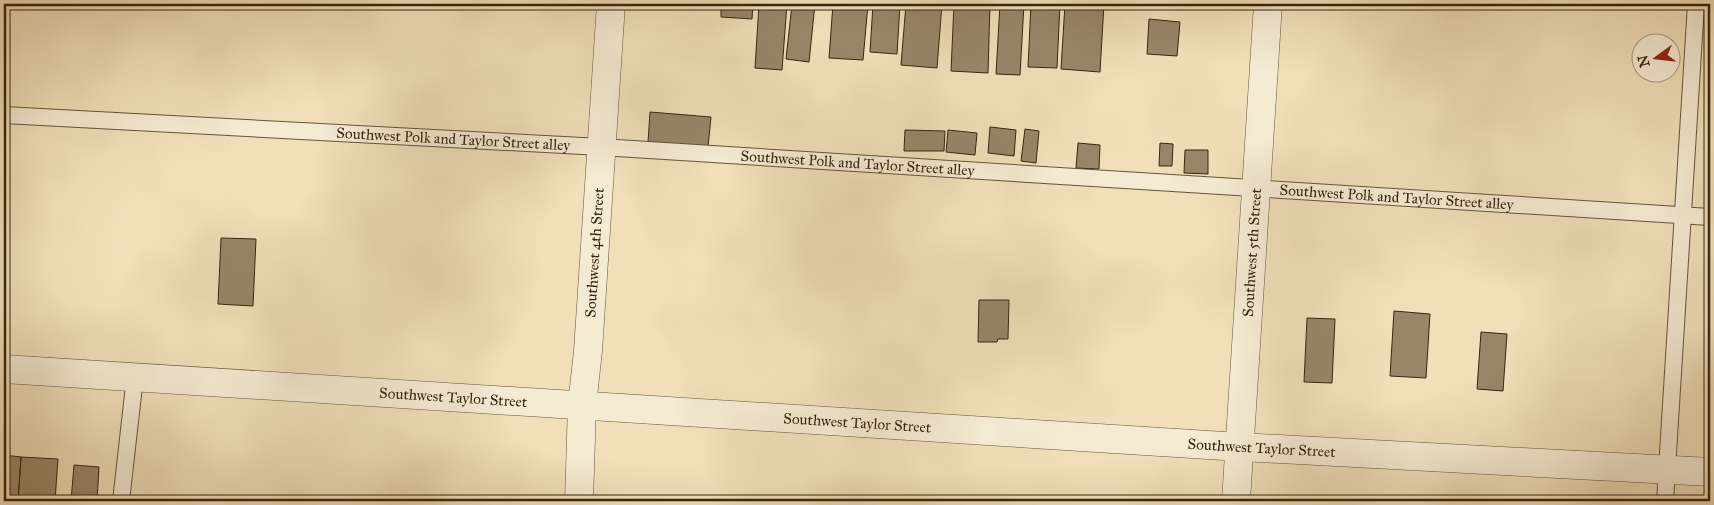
<svg xmlns="http://www.w3.org/2000/svg" width="1714" height="505" font-family="'IM FELL Great Primer',serif">
<style>
.building{fill:#988668;stroke:#382510}
.lines{fill:none;stroke-linecap:round;stroke-linejoin:round}
.service-casing{stroke:#66543a;stroke-width:18}
.minor-casing{stroke:#66543a;stroke-width:29}
.tertiary-casing{stroke:#66543a;stroke-width:29}
.service{stroke:#f5ead2;stroke-width:16}
.minor{stroke:#f5ead2;stroke-width:28}
.tertiary{stroke:#f5ead2;stroke-width:28}
.labels{text-anchor:middle;dominant-baseline:central;stroke-width:4;stroke-linejoin:round;paint-order:stroke}
.street-label{font-size:15px;fill:#382510;stroke:#f5ead2}
</style>
<rect width="100%" height="100%" fill="#f0dfb9"/>
<filter id="stains"><feTurbulence type="fractalNoise" baseFrequency=".004" numOctaves="4"/><feColorMatrix values="0 0 0 0 .2 0 0 0 0 .09 0 0 0 0 .02 0 0 0 .5 -.17"/></filter>
<radialGradient id="worn" r=".72"><stop offset=".6" stop-color="#630" stop-opacity="0"/><stop offset="1" stop-color="#630" stop-opacity=".3"/></radialGradient>
<path class="building" d="M721,4h32l-1,15 -31,-2z
M759,4h28l-5,66 -27,-2z
M792,4h23l-6,58 -23,-3z
M833,4h35l-5,56 -34,-2z
M873,4h27l-3,50 -27,-2z
M906,4h36l-5,64 -36,-3z
M954,4h36l-2,69 -37,-2z
M1000,4h24l-4,71 -24,-1z
M1031,4h29l-3,64 -29,-1z
M1065,4h39l-4,68 -39,-3z
M1149,19l31,3 -3,34 -30,-2z
M650,112l61,5 -3,30 -60,-5z
M990,127l26,3 -2,26 -26,-3z
M1025,129l14,2 -3,32 -15,-2z
M905,130l40,1 -1,20h-40z
M948,130l29,3 -2,22 -29,-3z
M1078,143l22,2 -1,24 -23,-1z
M1160,143l13,1 -1,22h-13z
M1185,150h23v24l-24,-1z
M221,238l35,1 -3,67 -35,-2z
M979,300h30l-1,39h-10l-1,3h-19z
M1394,311l36,3 -4,64 -36,-2z
M1307,318l28,1 -3,64 -28,-1z
M1481,332l26,2 -4,57 -26,-2z
M4,455l17,2 -3,44h-14z
M21,457l37,2 -3,42h-37z
M74,465l25,2 -2,34h-26z"/>
<g class="lines">
<defs>
<g id="service">
<path id="s1" d="M4,115l597,32 1109,70"/>
<path d="M121,501l14,-124"/>
<path d="M1665,501l31,-497"/>
</g>
<g id="minor">
<path id="s2" d="M4,369l1236,78 470,25"/>
</g>
<g id="tertiary">
<path id="s3" d="M579,501l3,-96 6,-54 23,-347"/>
<path id="s4" d="M1236,501l32,-497"/>
</g>
</defs>
<use href="#service" class="service-casing"/>
<use href="#minor" class="minor-casing"/>
<use href="#tertiary" class="tertiary-casing"/>
<use href="#service" class="service"/>
<use href="#minor" class="minor"/>
<use href="#tertiary" class="tertiary"/>
</g>
<g class="labels">
<g class="street-label">
<text stroke="none"><textPath href="#s1" startOffset="450">Southwest Polk and Taylor Street alley</textPath></text>
<text stroke="none"><textPath href="#s1" startOffset="855">Southwest Polk and Taylor Street alley</textPath></text>
<text stroke="none"><textPath href="#s1" startOffset="1395">Southwest Polk and Taylor Street alley</textPath></text>
<text stroke="none"><textPath href="#s3" startOffset="249">Southwest 4th Street</textPath></text>
<text stroke="none"><textPath href="#s4" startOffset="249">Southwest 5th Street</textPath></text>
<text stroke="none"><textPath href="#s2" startOffset="450">Southwest Taylor Street</textPath></text>
<text stroke="none"><textPath href="#s2" startOffset="855">Southwest Taylor Street</textPath></text>
<text stroke="none"><textPath href="#s2" startOffset="1260">Southwest Taylor Street</textPath></text>
</g>
</g>
<rect width="1714" height="505" fill="none" stroke="#f0dfb9" stroke-width="20"/>
<rect x="5" y="5" width="1704" height="495" fill="none" stroke="#382510" stroke-width="2.5"/>
<rect x="10" y="10" width="1694" height="485" fill="none" stroke="#382510"/>
<g transform="translate(1656 58) rotate(255)"><circle r="24" fill="#f5ead2" stroke="#a99b84"/>
<path d="M0-4L9 19L0 12L-9 19Z" fill="#8f2418"/>
<text y="-8" font-size="14" font-weight="bold" text-anchor="middle" fill="#382510">N</text>
</g>
<rect width="100%" height="100%" filter="url(#stains)"/>
<rect width="100%" height="100%" fill="url(#worn)"/>
</svg>
